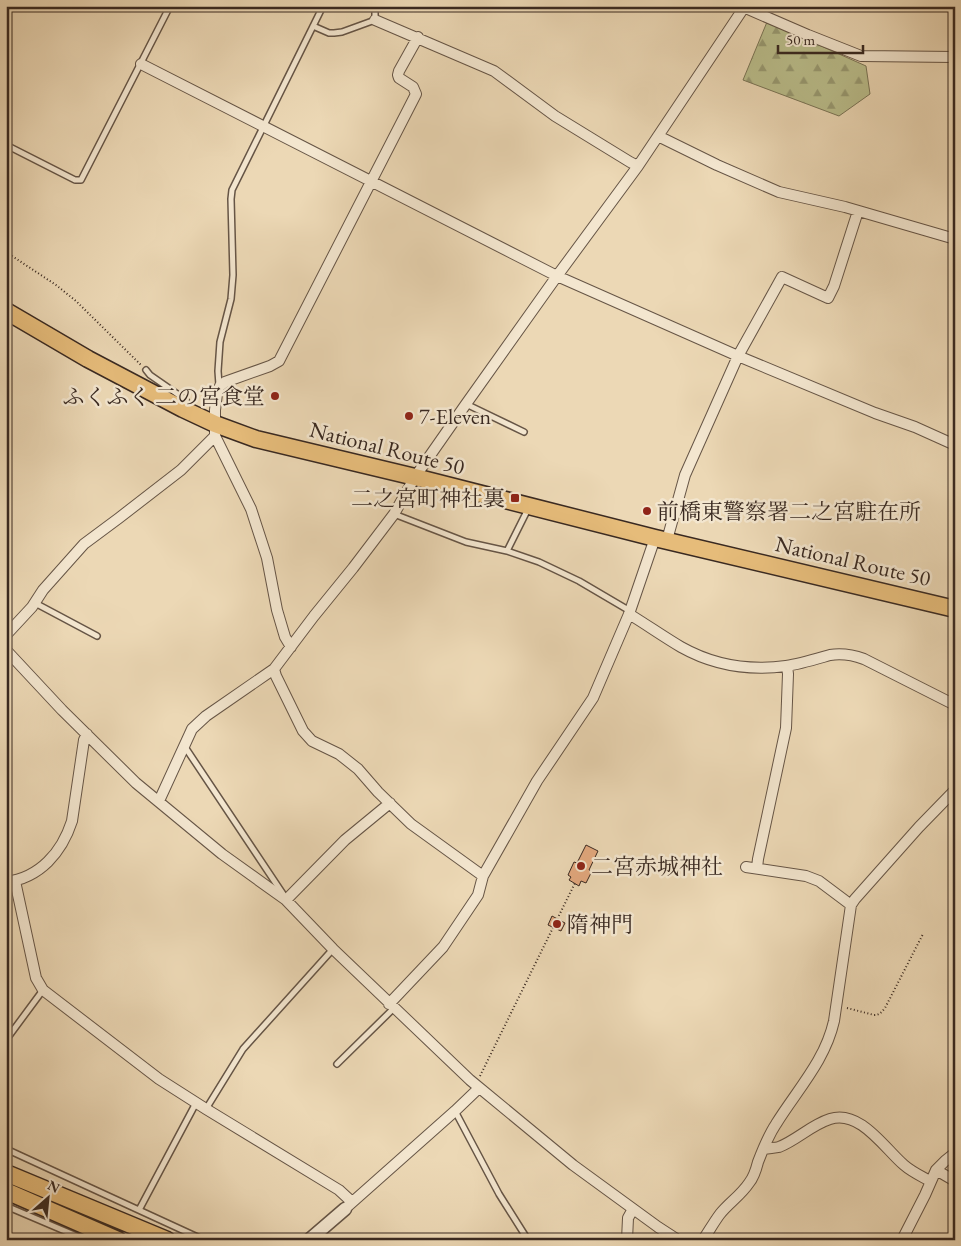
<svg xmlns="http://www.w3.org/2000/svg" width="961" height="1246" font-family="'EB Garamond','Noto Serif JP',serif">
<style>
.forest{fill:url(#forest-firs);stroke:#7a7456}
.building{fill:#e4a97f;stroke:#392921}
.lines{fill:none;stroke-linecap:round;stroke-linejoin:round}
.service-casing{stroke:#665546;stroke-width:8}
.minor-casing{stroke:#665546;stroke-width:12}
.tertiary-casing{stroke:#665546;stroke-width:15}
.trunk-casing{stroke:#392921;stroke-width:19}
.path{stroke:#392921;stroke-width:2;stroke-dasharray:1 2.5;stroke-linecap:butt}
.service{stroke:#f3e6cf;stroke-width:5}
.minor{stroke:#f3e6cf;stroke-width:10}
.tertiary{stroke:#f3e6cf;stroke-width:12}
.trunk{stroke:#e6bc7a;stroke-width:16}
.poi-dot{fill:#8f2418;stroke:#f3e6cf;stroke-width:2}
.labels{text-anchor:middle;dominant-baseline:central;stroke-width:5;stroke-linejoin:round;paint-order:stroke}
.poi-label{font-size:22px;fill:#392921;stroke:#f3e6cf;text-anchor:start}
.street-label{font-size:22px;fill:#392921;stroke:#f3e6cf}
</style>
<defs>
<pattern id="forest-firs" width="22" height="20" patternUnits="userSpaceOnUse" patternTransform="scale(1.25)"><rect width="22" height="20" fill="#babe8c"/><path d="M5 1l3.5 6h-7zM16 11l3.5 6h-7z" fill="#989a72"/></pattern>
</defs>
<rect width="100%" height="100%" fill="#ecd8b5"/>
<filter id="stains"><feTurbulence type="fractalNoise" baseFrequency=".004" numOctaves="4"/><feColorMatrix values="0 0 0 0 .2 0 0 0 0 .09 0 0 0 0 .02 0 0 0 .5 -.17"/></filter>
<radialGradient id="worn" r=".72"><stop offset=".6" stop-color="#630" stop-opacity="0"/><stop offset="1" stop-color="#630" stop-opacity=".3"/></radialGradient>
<path class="forest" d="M767,22l99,44 4,28 -31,22 -96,-36z"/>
<path class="building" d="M586,845l12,6 -9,19 3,1 -6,12 -5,-2 -2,5 -10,-6 2,-3 -3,-2 6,-13 3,1z
M552,916l13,7 -4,8 -13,-6z"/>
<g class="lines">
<defs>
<path id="service" d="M313,26l16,7h5l8,-1 33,-12v-14
M6,145l69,35h6l89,-174
M146,370l4,5 36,25 1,3 -2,4
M219,385l-1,-14 2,-29 11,-43 2,-24 -2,-76 1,-9 91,-184
M466,404l58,28
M394,514l72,28 41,9 32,11 40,19 51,30
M507,551l21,-42
M35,603l62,33
M185,747l98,147
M6,1040l37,-50
M337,1064l57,-56
M206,1109l37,-60 90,-100
M455,1111l44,83 29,46
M6,1149l198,91
M6,1206l80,34
M139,1210l57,-107"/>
<path id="minor" d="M741,6l67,29 53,21 94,1
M375,20l119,51 61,45 75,46 8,4
M141,64l416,212 181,80 137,57 40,14 40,18
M658,136l59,29 62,27 66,15 110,32
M955,502v4
M667,540l18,-65 53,-119 44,-79 46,21 6,-12 24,-75
M629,614c18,11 35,23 52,33 32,18 68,24 105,19 14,-2 30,-7 44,-11 12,-2 23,0 34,4l91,46
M6,635l26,-28 11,-17 41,-46 35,-26 62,-48 34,-34
M291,647l-6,-10 -8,-27 -10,-52 -16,-49 -36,-73v-26l2,-16 3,-8 5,-4 45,-16 9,-5 135,-263 2,-4 -3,-7 -14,-9 -1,-3 1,-4 19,-34
M6,650l56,60 74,73 86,71 64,46 47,49 137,131 103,85 85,62 20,13
M274,669l2,7 27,55 9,10 27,13 19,15 20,23 33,32 72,52
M159,801l33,-72 14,-13 68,-47 40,-53 39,-48 41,-54 21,-37 51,-73 91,-128 81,-110 107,-160
M746,867l60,9 13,5 32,24
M757,868l1,-9 28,-131 2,-54 -1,-8
M15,881l21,97 7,12 116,89 47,30 133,81 13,12
M6,882c34,-4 56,-30 66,-61l12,-81 3,-6
M286,900l59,-60 45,-37
M389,1004l54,-57 35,-52 5,-19 54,-95 56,-83 36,-84 26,-76
M764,1149c5,-1 11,-1 15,-2 18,-7 32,-22 51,-28 30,-10 55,30 74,46 8,7 17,11 26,16
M936,1170l19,11
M348,1206l107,-95 24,-23
M627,1240l1,-22 5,-9
M703,1240c6,-9 11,-18 17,-26 9,-11 21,-19 29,-31 5,-6 7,-13 9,-21 5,-13 10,-26 18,-38 21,-34 49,-63 58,-103l17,-116 4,-6 64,-72 36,-37
M902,1240l23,-45 11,-25 9,-9 10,-8"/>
<path id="tertiary" d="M309,1240l36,-31"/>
<path id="trunk" d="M6,311l82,48 95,50 32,15 41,15 159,38 240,61 300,71
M6,1173l161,67
M6,1191l112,49"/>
</defs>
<use href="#service" class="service-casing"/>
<use href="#minor" class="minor-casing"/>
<use href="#tertiary" class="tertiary-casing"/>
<use href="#trunk" class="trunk-casing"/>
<path class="path" d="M6,252l50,33 20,16 65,64
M847,1008l27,7c5,0 7,-2 11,-7l38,-74
M480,1076l95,-193"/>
<use href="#service" class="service"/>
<use href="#minor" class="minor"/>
<use href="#tertiary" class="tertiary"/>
<use href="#trunk" class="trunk"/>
</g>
<g class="poi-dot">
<circle cx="275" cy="396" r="5"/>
<circle cx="409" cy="416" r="5"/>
<rect x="510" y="493" width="10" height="10" rx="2.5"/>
<circle cx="647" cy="511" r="5"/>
<circle cx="581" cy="866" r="5"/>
<circle cx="557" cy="924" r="5"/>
</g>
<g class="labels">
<g class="poi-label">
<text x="265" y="396" text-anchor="end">ふくふく 二の宮食堂</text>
<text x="419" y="416">7-Eleven</text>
<text x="505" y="498" text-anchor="end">二之宮町神社裏</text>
<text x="657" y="511">前橋東警察署二之宮駐在所</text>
<text x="591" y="866">二宮赤城神社</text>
<text x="567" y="924">隋神門</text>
</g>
<g class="street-label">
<text transform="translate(387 448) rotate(14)">National Route 50</text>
<text transform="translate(853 561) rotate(13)">National Route 50</text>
</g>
</g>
<rect width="961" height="1246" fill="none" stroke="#ecd8b5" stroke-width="25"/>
<rect x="8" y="8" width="946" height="1231" fill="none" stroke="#392921" stroke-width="2.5"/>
<rect x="12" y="12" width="936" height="1221" fill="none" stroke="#392921"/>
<g transform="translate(48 1198) rotate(27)" stroke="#f3e6cf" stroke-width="4" paint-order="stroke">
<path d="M0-4L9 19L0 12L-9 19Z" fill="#392921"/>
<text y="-8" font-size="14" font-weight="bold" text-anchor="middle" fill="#392921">N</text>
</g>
<path d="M778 45v8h85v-8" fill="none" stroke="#392921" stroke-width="2.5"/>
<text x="786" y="45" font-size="15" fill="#392921" stroke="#f3e6cf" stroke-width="4" paint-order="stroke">50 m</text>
<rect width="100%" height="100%" filter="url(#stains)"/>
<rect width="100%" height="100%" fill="url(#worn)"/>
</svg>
